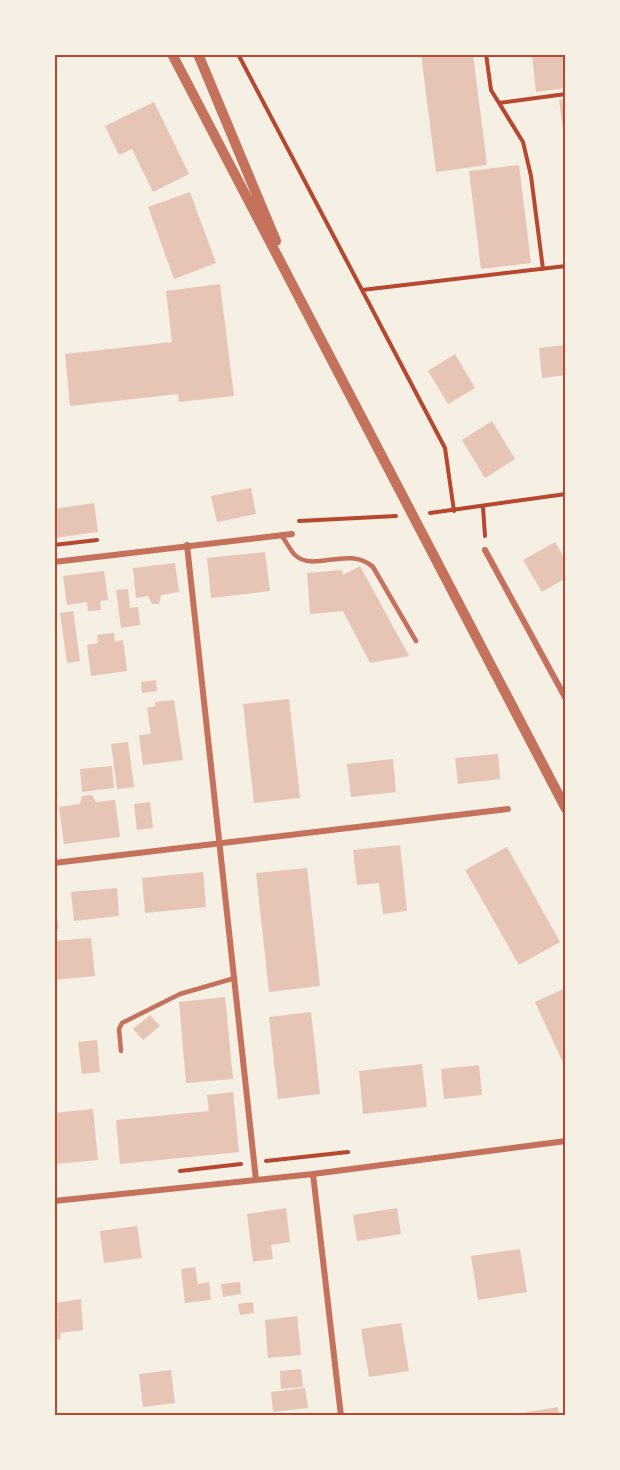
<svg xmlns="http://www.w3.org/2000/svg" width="620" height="1470" font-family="'PT Sans Narrow',sans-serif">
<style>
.building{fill:#e6c5b7}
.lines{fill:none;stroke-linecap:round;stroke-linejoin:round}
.path{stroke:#b5482f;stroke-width:4}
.service{stroke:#c5725c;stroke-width:4.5}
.minor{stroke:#c5725c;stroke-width:6}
.tertiary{stroke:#c5725c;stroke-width:10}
.neatline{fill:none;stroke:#b5482f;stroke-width:2}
</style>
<rect width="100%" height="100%" fill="#f6efe4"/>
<path class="building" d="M421,54h52l14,111 -51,7z
M532,54h34v34l-30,4z
M566,99v45l-1,1 -6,-45z
M154,102l35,72 -36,18 -21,-43 -13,6 -14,-29z
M519,165l12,98 -50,6 -12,-98z
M190,192l26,71 -42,16 -26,-72z
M220,284l14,112 -55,6 -1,-8 -108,12 -5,-52 107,-12 -6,-51z
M566,345v30l-24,3 -3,-30z
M455,354l20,34 -27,16 -20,-33z
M492,421l23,38 -30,19 -23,-38z
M251,488l5,26 -39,8 -6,-26z
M94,503l4,29 -44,6v-29z
M555,542l11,19v17l-24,14 -19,-32z
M265,552l5,39 -59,7 -4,-40z
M175,563l4,29 -18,3 -2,9h-7l-4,-8 -12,2 -3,-30z
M360,566l49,90 -39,7 -27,-52 -33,3 -3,-41 35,-3 1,5z
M104,571l4,29 -8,1 1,9 -13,1 -1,-9 -20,3 -4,-29z
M128,589l2,19 8,-1 2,18 -19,3 -5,-38z
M73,611l7,50 -13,2 -7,-50z
M114,633l1,9 8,-2 4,31 -36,5 -4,-31 11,-2 -1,-8z
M156,680l1,11 -15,2 -1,-11z
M289,699l11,99 -46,5 -11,-99z
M174,700l9,60 -40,5 -4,-30 12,-1 -4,-26 8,-2v-4z
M128,742l6,45 -17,2 -6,-45z
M498,754l2,25 -42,5 -3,-26z
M393,759l3,33 -45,5 -4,-33z
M112,766l2,22 -32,4 -2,-23z
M54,772l4,23 -4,1z
M92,795l4,7 19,-2 5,37 -56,7 -5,-37 21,-3 2,-8z
M150,802l3,26 -16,2 -3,-26z
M400,845l7,66 -24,3 -4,-31 -22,2 -4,-35z
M507,847l53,95 -41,23 -54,-95z
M307,868l13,118 -51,6 -13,-119z
M203,872l3,35 -61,6 -3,-35z
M117,888l2,28 -45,5 -3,-29z
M54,898l5,31 -5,1z
M91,938l4,38 -41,4v-39z
M566,988v81l-31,-67z
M225,997l8,82 -47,4 -7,-81z
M311,1012l9,82 -42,5 -9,-82z
M150,1015l10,11 -17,14 -10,-11z
M97,1040l3,32 -18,2 -4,-32z
M422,1064l5,43 -64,7 -4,-43z
M479,1065l3,30 -38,4 -3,-30z
M233,1092l6,60 -119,12 -4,-44 93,-9 -2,-16z
M93,1109l5,51 -44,4v-51z
M286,1208l4,34 -19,3 2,14 -20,3 -6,-48z
M397,1208l4,26 -44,7 -4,-26z
M137,1226l5,32 -38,5 -4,-32z
M520,1249l7,43 -49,8 -7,-44z
M195,1267l3,17 11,-2 2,18 -26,3 -4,-34z
M240,1282l1,12 -18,3 -2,-13z
M81,1299l2,31 -23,3 1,6 -7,1v-21l4,-1 -2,-15z
M253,1302l1,11 -14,2 -2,-11z
M297,1316l4,39 -33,3 -3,-38z
M401,1323l8,48 -40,6 -8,-48z
M301,1369l2,18 -22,2 -1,-18z
M171,1370l4,33 -32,4 -4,-33z
M305,1388l3,20 -35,4 -2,-20z
M558,1407l1,9h-49v-1z"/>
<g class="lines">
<path class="path" d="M238,54l207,394 9,63
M486,54l5,36 32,52 8,34 12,93
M499,103l67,-9
M362,290l204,-24
M483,507l2,29
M430,513l136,-19
M299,521l97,-5
M54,545l43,-5
M266,1161l82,-9
M180,1171l61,-7"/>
<path class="service" d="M281,535c5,6 9,15 14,20 18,18 54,-10 78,12l43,74
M121,1051l-2,-22 3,-6 58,-29 55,-16"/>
<path class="minor" d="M187,545l69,635
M485,550l81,149
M54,562l238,-28
M54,863l454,-54
M313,1174l28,242
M54,1201l259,-27 253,-33"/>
<path class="tertiary" d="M172,54l394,755
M198,54l78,187"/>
</g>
<rect width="620" height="1470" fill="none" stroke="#f6efe4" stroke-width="111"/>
<rect x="56" y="56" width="508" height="1358" class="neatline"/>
</svg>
